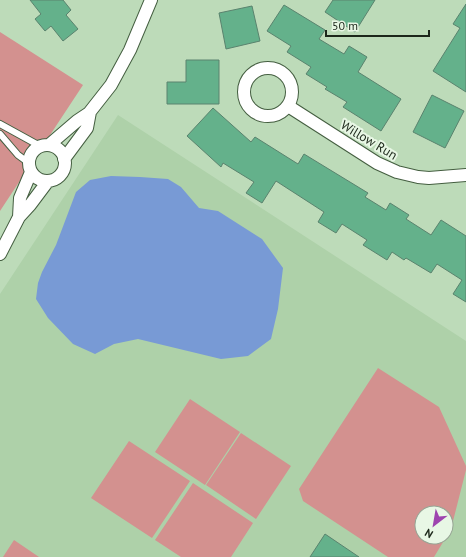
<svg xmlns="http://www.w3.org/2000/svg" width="466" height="557" font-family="'PT Sans',sans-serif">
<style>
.built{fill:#aed1a9;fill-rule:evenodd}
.green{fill:#d3918f;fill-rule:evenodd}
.water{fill:#789ad5}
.building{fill:#64b18b;stroke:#5a836e}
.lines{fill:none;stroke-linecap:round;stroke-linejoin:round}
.service-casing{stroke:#445e40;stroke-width:8}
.minor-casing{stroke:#445e40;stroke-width:14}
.service{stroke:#fff;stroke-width:6}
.minor{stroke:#fff;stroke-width:12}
.labels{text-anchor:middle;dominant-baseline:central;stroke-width:4;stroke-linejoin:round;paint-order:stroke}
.street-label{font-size:13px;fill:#1c271a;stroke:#e8f7e5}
</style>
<rect width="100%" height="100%" fill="#bddbb9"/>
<path class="built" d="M118,115l348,226v216h-466v-263zM422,513h24v24h-24z"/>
<path class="green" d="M0,32l83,53 -83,126z
M378,368l61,39 27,59v4l-15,59 -17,28h-46l-85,-56 -4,-12zM422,513h24v24h-24z
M190,399l50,33 -35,53 -50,-33z
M241,433l50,33 -35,53 -50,-34z
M129,441l61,40 -38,57 -61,-40z
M193,483l60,40 -22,34h-50l-26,-17z
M14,540l25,17h-36z"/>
<path class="water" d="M111,176l29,1 28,2 13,8 18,21 19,3 44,28 21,29 -5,41 -7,30 -23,17 -27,3 -83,-20 -24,5 -19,10 -22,-10 -25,-26 -12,-19 2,-16 4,-11 14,-27 20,-53 14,-12z"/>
<path class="building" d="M30,0h33l8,10 -5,5 12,14 -15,12 -12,-15 -6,5 -10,-12 6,-5z
M333,0h42l-20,32 -30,-20z
M466,4v88l-33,-21 27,-43 -7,-4z
M284,5l41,25 -6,9 25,15 5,-8 18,11 -9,15 43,27 -20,32 -38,-24 4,-5 -22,-13 2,-2 -21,-13 5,-7 -24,-15 4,-6 -24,-15z
M252,6l8,35 -34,8 -7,-36z
M186,60h33v44h-52v-22h19z
M432,95l32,16 -19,37 -32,-16z
M213,108l38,34 4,-5 43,27 6,-10 64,39 -3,4 21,13 4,-7 19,12 -3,4 25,16 10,-15 25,16v66l-13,-8 9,-14 -25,-16 -6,9 -25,-15 -2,2 -12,-8 -5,8 -24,-15 4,-5 -25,-16 -6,9 -18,-11 6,-10 -48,-31 -14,22 -16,-10 8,-11 -31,-19 -2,4 -34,-31z
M325,534l34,23h-49z"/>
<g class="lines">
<defs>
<path id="service" d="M0,124l40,22
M0,134l18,21 11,8"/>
<path id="minor" d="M244 92a24 24 0 1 1 48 0a24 24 0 1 1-48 0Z
M288,106l89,57 20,9 21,5 11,1 37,-3
M49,145l28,-24 12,-8 22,-28 19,-35 21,-50
M29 163a18 18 0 1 1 36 0a18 18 0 1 1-36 0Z
M64,159l23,-31 3,-16
M19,217l1,-19 11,-26
M0,254l19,-37 11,-12 18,-24"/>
</defs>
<use href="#service" class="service-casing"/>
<use href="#minor" class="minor-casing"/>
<use href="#service" class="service"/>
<use href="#minor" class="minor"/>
</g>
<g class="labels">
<g class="street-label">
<text transform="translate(369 140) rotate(31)">Willow Run</text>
</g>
</g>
<g transform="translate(434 525) rotate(211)"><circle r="19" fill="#e8f7e5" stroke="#96a494"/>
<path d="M0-3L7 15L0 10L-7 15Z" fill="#9e44af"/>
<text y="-6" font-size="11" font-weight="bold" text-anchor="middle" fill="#1c271a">N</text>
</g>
<path d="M326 30v6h103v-6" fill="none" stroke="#1c271a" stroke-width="2"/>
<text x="332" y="30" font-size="12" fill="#1c271a" stroke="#e8f7e5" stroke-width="3" paint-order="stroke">50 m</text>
</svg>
